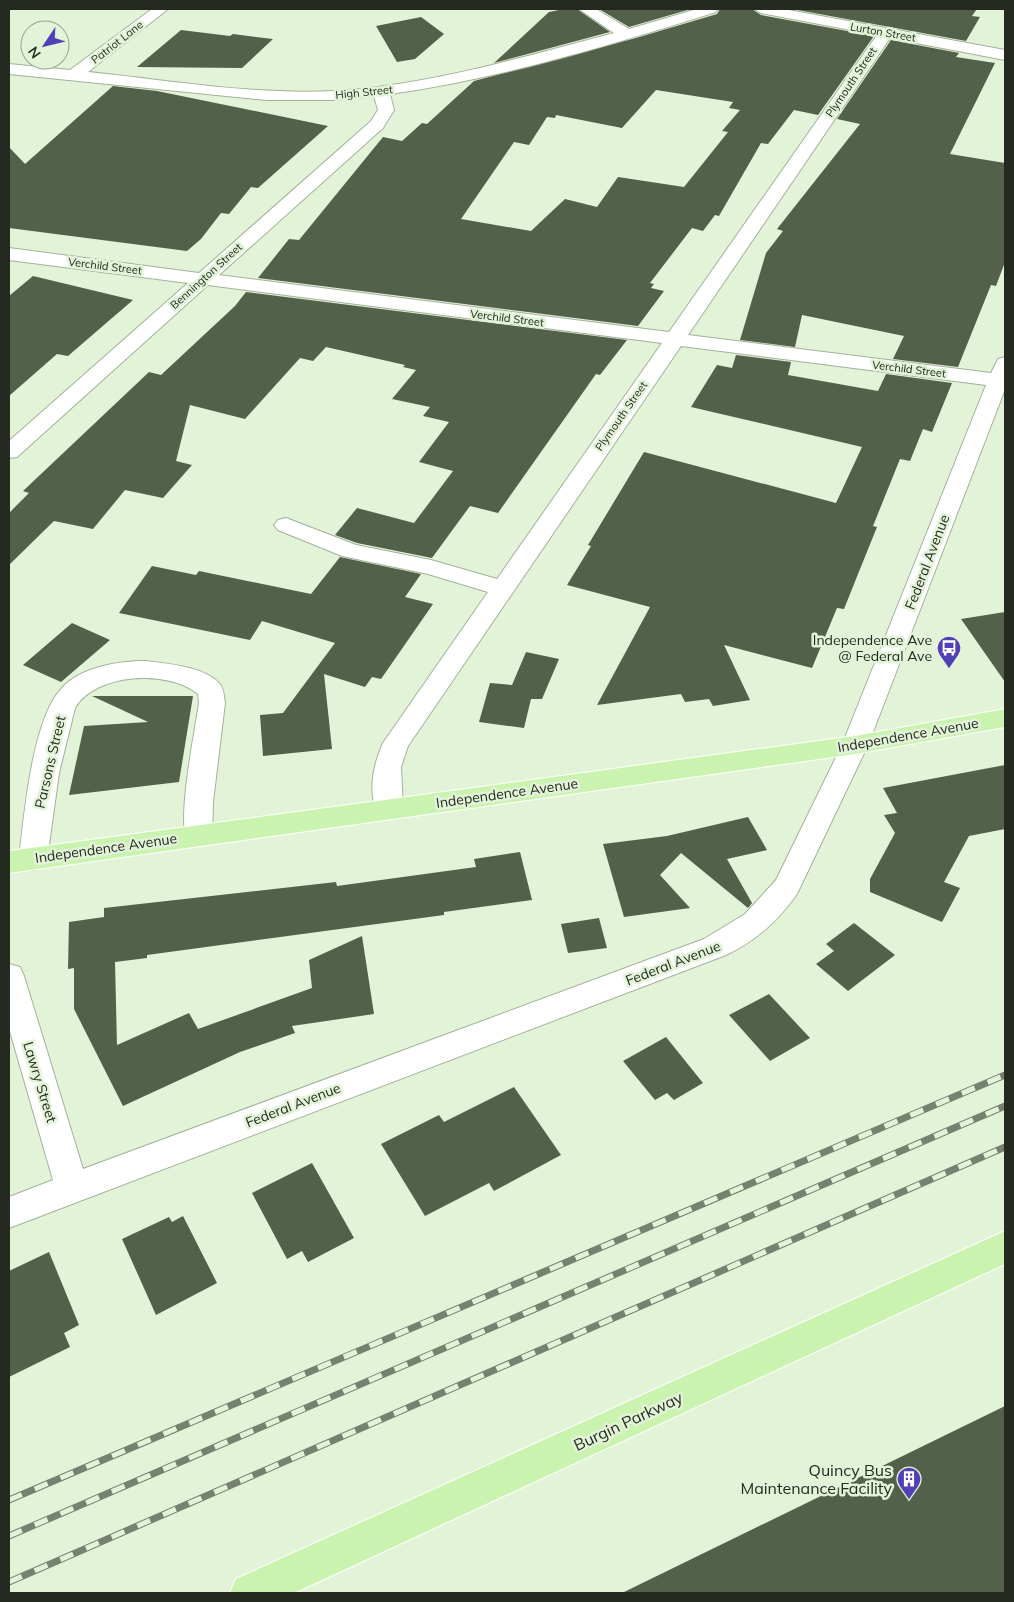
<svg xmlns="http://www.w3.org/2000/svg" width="1014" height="1602" font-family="Mulish,sans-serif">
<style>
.building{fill:#53614b;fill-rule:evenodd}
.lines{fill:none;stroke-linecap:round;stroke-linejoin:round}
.minor-casing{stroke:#a2b299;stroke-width:2}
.major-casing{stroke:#fff;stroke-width:2}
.minor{fill:#fff;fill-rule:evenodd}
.major{fill:#cbf3b0;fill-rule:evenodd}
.rail-casing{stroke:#768170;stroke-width:7}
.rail{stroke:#e2f3d8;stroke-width:5;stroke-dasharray:14;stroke-linecap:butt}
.labels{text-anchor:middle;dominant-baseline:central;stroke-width:5;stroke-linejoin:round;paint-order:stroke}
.far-street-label{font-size:11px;fill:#242a20;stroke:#e2f3d8}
.street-label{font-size:14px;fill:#242a20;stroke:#e2f3d8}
.poi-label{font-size:14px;fill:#242a20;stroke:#e2f3d8;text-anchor:end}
.near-street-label{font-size:16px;fill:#242a20;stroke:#e2f3d8}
.near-poi-label{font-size:16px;fill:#242a20;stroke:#e2f3d8;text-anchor:end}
</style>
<rect width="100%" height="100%" fill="#e2f3d8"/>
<path class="building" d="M564,9h13l33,23 -116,31 55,-51z
M599,9h92l-62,18z
M720,9h32l9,6 113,21 -56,79 -24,-5 -26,34 -7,-1 -42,73 -4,-1 -12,16 -11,-3 -42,55 4,1 -3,4 13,3 -26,35 -380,-48 31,-39 10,1 84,-103 19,4 20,-18 5,1 47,-43 162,-43 81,-24zM656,90l77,12 -4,6 11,2 -18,21 6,1 -44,55 -66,-10 -21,30 -32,-8 -34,32 -70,-12 53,-77 15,3 18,-28 8,1 1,-3 66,13z
M792,9h185l-5,7 8,1 -14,24z
M421,17l23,17 -29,25 -18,3 -21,-36z
M181,30l49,6 3,-2 40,5 -31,29 -105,-1z
M891,40l68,13 -3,4 39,6 -45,91 55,9v99l-9,24 -5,-1 -33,82 -65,-8 11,-23 -102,-21 -7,32 -55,-7 26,-87 17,-22 -6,-2 83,-105 -23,-5z
M113,86l44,5 171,35 -70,62 -7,-1 -22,27 -8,-1 -20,26 -14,12 -178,-23v-81l16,17z
M33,276l100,24 -65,56 -11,-2 -48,42v-100z
M246,292l381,48 -27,35 -4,-1 -98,139 -28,-7 -38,52 -75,-15 -22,-8 22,-27 57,15 39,-52 -34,-9 30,-40 -26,-6 7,-9 -38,-8 24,-29 -13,-3 2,-2 -79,-18 -13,14 -13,-3 -55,61 -55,-14 -14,56 16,4 -29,33 -38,-8 -32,39 -39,-8 -45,44v-52l20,-20 -6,-2 126,-119 12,3 74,-69z
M736,355l55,7 -3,13 90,16 8,-17 66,9 -20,49 -9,-3 -13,32 -10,-2 -27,67 4,1 -21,52 -12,30 -7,-1 -25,60 -88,-23 26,55 -37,6 -4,-7 -24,3 -4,-8 -84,11 53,-98 -83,-22 24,-39 -3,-1 56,-93 192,51 26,-56 -171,-40 26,-42 15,3z
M340,557l81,17 -16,23 28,7 -52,75 -9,-2 -7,10 -41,-13 8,75 -69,7 -3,-41 23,-2 52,-70 -73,-22 -12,19 -131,-27 33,-47 44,9 3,-4 112,23z
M1005,612v70l-44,-63z
M72,623l38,17 -49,42 -38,-17z
M526,652l33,7 -17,40h-11l-7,29 -45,-6 11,-39 22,2z
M92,696h101l-14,86 -110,13 15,-69 64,-4z
M1005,765v64l-36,7 -25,46 16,6 -18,34 -72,-30v-13l25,-46 -11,-18 13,-2 -14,-25z
M748,817l19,33 -40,9 25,44 -4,5 -67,-55 -21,22 30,33 -66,9 -21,-73 64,-8z
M520,852l12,48 -88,12v3l-297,40v3l-32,4 2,83 72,-32 9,16 114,-41 -3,-28 53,-24 12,78 -82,12 3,7 -55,19 -117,54 -49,-97v-41l-6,1 1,-47 35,-5v-9l232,-26 1,4 139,-19 -2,-8z
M599,918l8,30 -39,5 -7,-29z
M854,923l41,32 -47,36 -32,-27 18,-13 -8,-7z
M769,994l41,44 -40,23 -41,-46z
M666,1037l37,46 -29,17 -7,-7 -12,7 -32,-39z
M514,1087l47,68 -67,36 -5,-8 -64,33 -44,-72 58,-29 5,7z
M312,1163l42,75 -46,24 -6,-11 -15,8 -35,-66z
M183,1216l34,67 -61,32 -34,-76 47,-22 3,5z
M49,1252l30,73 -15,8 6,14 -61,30v-106z
M1005,1406v187h-383z"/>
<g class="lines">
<defs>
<path id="minor" d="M152,9h16l-80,63c81,8 163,23 245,19 95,-5 190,-34 281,-58l-35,-24h17l33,20 68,-20h21l-2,3c-106,33 -216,67 -326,82l4,16 -11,18 -164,147 450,57 208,-297 -116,-22 -7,-4h29l222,41v10l-115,-22 -202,297 303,38 7,-14 7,-2v32l-137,356 -71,149c-19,27 -41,47 -71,61l-717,273v-31l44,-17 -44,-152v-64l11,3 4,9 59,193 621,-230 41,-25 31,-34 66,-135 144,-360 -305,-39 -273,400 -7,21 2,42 -4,7 -10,3 -10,-3c-12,-22 -6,-51 4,-73l105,-151 -60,-18 -86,-18 -64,-26 -4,-5 4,-5 8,-2 70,27 75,15 66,19 165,-236 -454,-58 -191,172 -8,1v-17l179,-158 -179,-23v-12l190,25 172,-152 7,-11 -4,-14 -40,4h-67l-258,-26v-10l61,6z
M146,661c22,3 58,5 74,23 4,6 4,13 5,19l-12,99 -1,34 -4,7 -10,3 -10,-3c-12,-21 7,-112 11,-140l-1,-9c-30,-25 -103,-21 -123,14l-16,65 -12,86 -4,8 -10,3 -10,-3 -4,-8c5,-43 13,-138 42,-170 19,-22 57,-28 85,-28z"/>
<path id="major" d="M1005,709v18l-150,27 -846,119v-22l846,-115z
M1005,1231v33l-711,329h-64l6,-14z"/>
</defs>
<use href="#minor" class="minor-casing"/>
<use href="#major" class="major-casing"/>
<use href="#minor" class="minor"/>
<use href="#major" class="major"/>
<defs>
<path id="rail" d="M9,1500l996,-425
M9,1536l996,-430
M9,1582l996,-435"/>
</defs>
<use href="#rail" class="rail-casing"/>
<use href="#rail" class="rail"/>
</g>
<defs>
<symbol id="bus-pin" viewBox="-11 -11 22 30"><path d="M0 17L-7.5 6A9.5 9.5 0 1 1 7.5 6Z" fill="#5240b7" stroke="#e2f3d8"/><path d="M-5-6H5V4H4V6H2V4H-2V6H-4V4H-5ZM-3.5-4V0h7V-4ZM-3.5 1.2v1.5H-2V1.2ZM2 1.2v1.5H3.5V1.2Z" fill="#fff"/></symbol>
<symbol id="building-pin" viewBox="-11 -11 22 30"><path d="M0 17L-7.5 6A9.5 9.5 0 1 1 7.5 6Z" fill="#5240b7" stroke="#e2f3d8"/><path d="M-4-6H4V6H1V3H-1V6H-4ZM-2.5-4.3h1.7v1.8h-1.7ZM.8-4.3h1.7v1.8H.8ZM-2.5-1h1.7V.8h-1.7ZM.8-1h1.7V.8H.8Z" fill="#fff"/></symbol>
</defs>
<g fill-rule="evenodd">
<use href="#bus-pin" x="935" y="634" width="28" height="38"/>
<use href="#building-pin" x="895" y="1465" width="28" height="38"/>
</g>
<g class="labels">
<g class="far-street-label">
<text transform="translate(883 32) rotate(10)">Lurton Street</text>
<text transform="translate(117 42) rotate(-38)">Patriot Lane</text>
<text transform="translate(851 82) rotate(-56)">Plymouth Street</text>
<text transform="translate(364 92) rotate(-6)">High Street</text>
<text transform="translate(105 266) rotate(7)">Verchild Street</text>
<text transform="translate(206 276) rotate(-42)">Bennington Street</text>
<text transform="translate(507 318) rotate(7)">Verchild Street</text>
<text transform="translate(909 369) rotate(7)">Verchild Street</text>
<text transform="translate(621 416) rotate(-55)">Plymouth Street</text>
</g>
<g class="street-label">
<text transform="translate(927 562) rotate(-69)">Federal Avenue</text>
<text transform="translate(908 735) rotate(-10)">Independence Avenue</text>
<text transform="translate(50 762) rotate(-77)">Parsons Street</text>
<text transform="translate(507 793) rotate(-8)">Independence Avenue</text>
<text transform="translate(106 848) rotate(-8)">Independence Avenue</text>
<text transform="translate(673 963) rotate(-21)">Federal Avenue</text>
<text transform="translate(40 1082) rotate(73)">Lawry Street</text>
<text transform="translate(293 1105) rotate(-21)">Federal Avenue</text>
</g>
<g class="poi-label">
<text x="932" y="640">Independence Ave<tspan x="932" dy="16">@ Federal Ave</tspan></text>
</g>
<g class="near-street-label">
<text transform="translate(628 1421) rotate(-25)">Burgin Parkway</text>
</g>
<g class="near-poi-label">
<text x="892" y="1470">Quincy Bus<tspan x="892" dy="18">Maintenance Facility</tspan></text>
</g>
</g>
<rect width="1014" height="1602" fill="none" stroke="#242a20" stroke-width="20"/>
<g transform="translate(45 45) rotate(235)"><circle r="24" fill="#e2f3d8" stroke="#96a38e"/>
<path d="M0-4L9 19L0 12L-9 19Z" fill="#5240b7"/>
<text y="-8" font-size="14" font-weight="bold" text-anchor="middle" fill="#242a20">N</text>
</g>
</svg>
